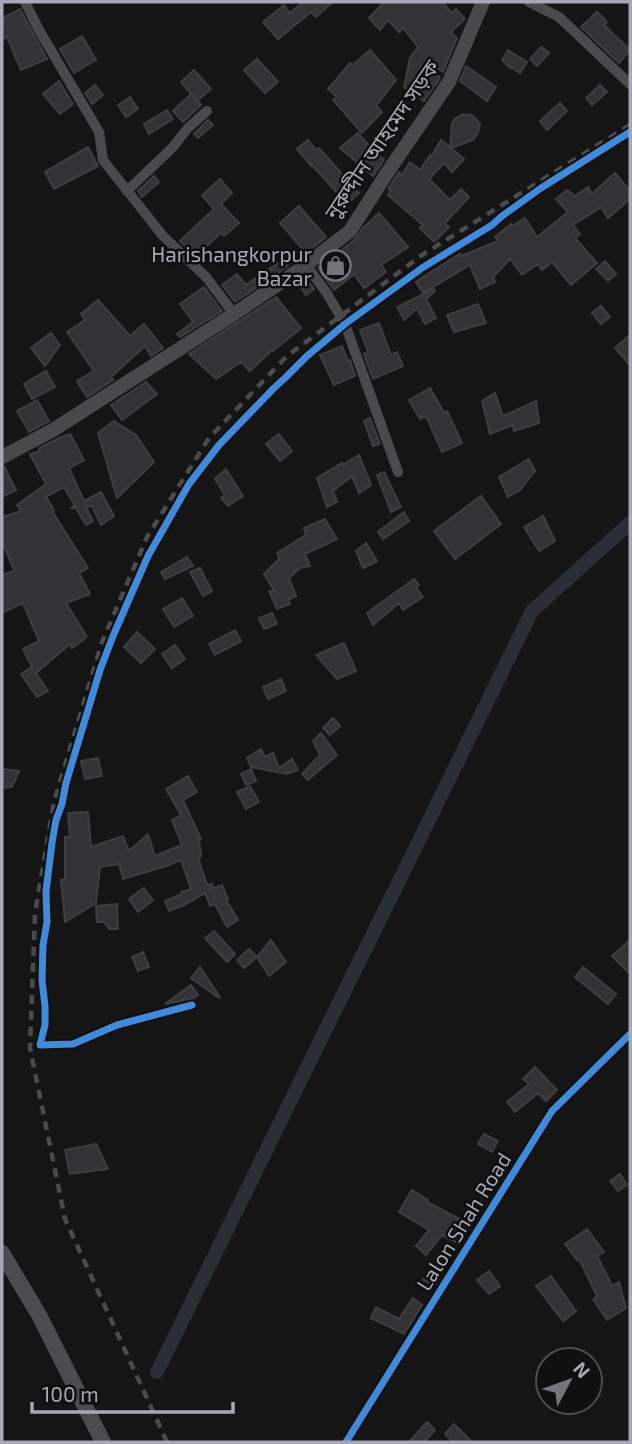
<svg xmlns="http://www.w3.org/2000/svg" width="632" height="1444" font-family="'Exo 2','Noto Sans Bengali',sans-serif">
<style>
.lines{fill:none;stroke-linecap:round;stroke-linejoin:round}
.canal{stroke:#2a2e36;stroke-width:14}
.building{fill:#333335;stroke:#3e3e42;stroke-width:2}
.minor{stroke:#4a4a4e;stroke-width:10}
.secondary{stroke:#49494c;stroke-width:14}
.primary{stroke:#4c4c50;stroke-width:16}
.rail{stroke:#4b4b4f;stroke-width:4.5;stroke-dasharray:9 7;stroke-linecap:butt}
.cycleway-casing{stroke:#101011;stroke-width:11}
.cycleway{stroke:#408adc;stroke-width:7}
.labels{text-anchor:middle;dominant-baseline:central;stroke-width:5;stroke-linejoin:round;paint-order:stroke}
.street-label{font-size:21px;fill:#a7a8b5;stroke:#101011}
.poi-label{font-size:21px;fill:#a7a8b5;stroke:#101011;text-anchor:end}
</style>
<rect width="100%" height="100%" fill="#151516"/>
<g class="lines">
<path class="canal" d="M157,1372l375,-761 98,-88"/>
</g>
<path class="building" d="M303,2h30l-17,15 -5,-5 -33,27 -15,-17 21,-17 6,8z
M384,2h58l10,11 4,-4 9,10 -14,13 6,6 -14,34 -14,-9 -1,1 12,14 -16,23 -20,-14 6,-29 8,-11 -15,-19 -4,4 -11,-12 -8,10 -11,-12z
M20,9l27,50 -26,11 -14,-33 -5,2v-21z
M597,12l10,10 -3,3 26,25 -11,13 -38,-36z
M82,36l14,24 -22,13 -14,-24z
M541,47l8,6 -12,13 -7,-7z
M370,50l26,30 -20,26 6,6 -20,21 -29,-33 4,-3 -9,-8 22,-26 3,2z
M508,50l19,12 -7,11 -9,-6 -1,1 -8,-8z
M257,59l21,23 -13,11 -21,-23z
M466,66l30,21 -9,14 -27,-20z
M194,70l17,19 -14,12 -16,-19z
M59,81l14,23 -13,10 -17,-20z
M95,85l8,10 -11,9 -7,-11z
M600,85l7,7 -15,13 -6,-7z
M191,94l10,11 -18,17 -10,-11z
M130,97l8,12 -12,8 -8,-12z
M560,103l7,8 -20,19 -7,-9z
M167,110l6,9 -24,15 -5,-10z
M462,114l9,1 3,2 6,7 -2,9 -5,7 -22,8 13,11 -12,13 -8,-9 -15,16 21,21 11,-11 8,8 -24,26 4,4 -15,15 -14,-14 3,-3 -35,-30 3,-4 -3,-2 11,-17 3,3 8,-13 10,8 10,-15 1,2 10,-17 9,7 2,-23 2,-4z
M208,120l5,5 -15,13 -4,-4z
M358,133l14,16 12,11 -11,16 -33,-28z
M308,140l8,10 3,-2 40,45 -12,11 -35,-39 -1,1 -14,-17z
M88,147l10,19 -44,23 -9,-17z
M615,173l15,18v8l-22,19 -7,-11 -28,18 7,9 -5,4 22,25 -26,22 -19,-23 -10,8 -4,-6 -16,11 -12,-16 -17,18 2,5 -15,7 -10,-24 -47,28 -7,-11 10,-7 34,-21 1,2 37,-15 -3,-4 16,-13 1,2 13,-8 12,19 31,-25 -12,-13 11,-9 8,6 13,-9 4,7z
M154,176l5,6 -17,15 -4,-6z
M220,179l12,14 -11,11 18,19 -15,13 -3,-3 -25,23 -16,-15 34,-32 -12,-14z
M299,206l27,31 -20,16 -26,-30z
M379,213l29,34 -27,18 5,7 -22,16 -10,-14 -20,16 -16,-22 35,-27 10,-13z
M284,259l4,7 -53,36 -13,-17 15,-11 9,11z
M605,261l11,13 -8,7 -12,-12z
M306,278l8,11 -8,6 -5,-7z
M204,287l18,24 -42,26 -3,-3 16,-12 -13,-18z
M434,289l1,2 -9,8 10,19 -11,6 -8,-16 -13,12 -7,-13z
M276,297l25,31 -28,23 -1,-1 -22,21 -9,-9 -25,17 -27,-25z
M98,300l32,36 14,-12 19,24 -12,8 -6,-10 -34,31 2,3 -26,17 -10,-16 17,-10 -27,-39 18,-12 -4,-6z
M478,304l8,19 -32,9 -7,-17z
M601,306l9,11 -9,7 -9,-11z
M379,323l12,32 6,-3 6,14 -30,13 -9,-25 4,-2 -8,-22z
M51,333l9,12 -15,21 -14,-18z
M630,335v30l-15,-17z
M342,346l6,15 2,-1 5,16 -21,9 -14,-30z
M46,371l9,16 -23,12 -8,-15z
M146,382l11,12 -35,26 -11,-15z
M430,388l14,25 3,-2 15,32 -20,9 -16,-36 -6,3 -11,-19z
M495,393l8,23 33,-15 3,22 -25,8 -1,-6 -23,9 -8,-33z
M37,400l12,21 -20,11 -12,-21z
M370,418l10,26 -7,2 -9,-25z
M114,421l22,14 18,27 -37,36 -19,-65z
M70,434l14,26 -15,8 15,33 17,-9 13,24 -13,9 -9,-19 -6,1 7,14 -7,4 -10,-17h-5l4,-2 -11,-19 -18,10 8,13 -2,1 36,57 -9,5 11,21 -24,9 21,34 -15,11 -2,-4 -34,29 12,18 -11,6 -16,-23 11,-7 -9,-18 16,-8 -16,-38 -21,10v-38l12,-4 -12,-31v-23l19,-6 -4,-6 29,-21 -16,-30 10,-3 -1,-3 20,-10z
M279,434l13,17 -12,10 -14,-17z
M359,455l12,30 -12,8 -7,-17 -19,15 4,11 -10,5 -10,-29 25,-15 1,2z
M529,459l6,12 -15,19 -12,7 -9,-20z
M4,466l12,24 -14,7v-30z
M226,469l17,27 -15,10 -7,-8 4,-3 -10,-16z
M384,472l17,35 -10,5 -14,-37z
M481,496l20,28 -46,35 -21,-28z
M404,512l5,9 -26,18 -5,-7z
M543,516l12,25 -16,10 -15,-24z
M325,519l12,20 -32,15 5,12 -10,2 -11,10 7,18 -8,4 2,4 -13,5 -8,-18 6,1 -11,-18 16,-16 -3,-5 29,-18 -2,-7z
M366,543l11,18 -14,7 -7,-17z
M187,557l6,9 -28,13 -4,-7z
M200,568l12,23 -9,5 -13,-24z
M414,579l5,6 -3,3 7,9 -20,13 -4,-7 -26,22 -6,-12z
M182,598l11,18 -19,11 -11,-18z
M272,613l5,11 -13,5 -5,-11z
M235,630l6,11 -26,14 -6,-11z
M137,632l18,17 -14,14 -17,-16z
M344,643l12,28 -19,8 -21,-24z
M175,645l10,14 -13,9 -10,-14z
M281,679l5,12 -18,8 -5,-12z
M333,718l7,8 -10,9 -7,-7z
M321,733l16,22 -29,25 -6,-6 18,-19 -7,-14z
M261,749l4,8 8,-4 6,15 13,-9 6,11 -11,4 -36,-7 -4,-9z
M98,758l4,18 -17,3 -4,-18z
M2,769l17,2 -7,16 -10,1z
M251,769l5,12 -10,4 -5,-11z
M188,776l9,16 -14,8 18,39 -2,1 2,15 -2,6 8,24 5,-1 1,4 -5,2 14,-5 6,14 -2,1 12,20 -11,7 -12,-23 -5,2 -5,-13 -21,12 -15,6 -4,-10 17,-7 -1,-2 10,-3 -10,-29 -15,6 -43,13 -4,-15 -19,3 -4,36 -31,19 -4,-42 4,-1v-42h5l-2,-24 20,-1 3,35 32,-11 6,15 19,-17 7,22 27,-11 -10,-25 9,-5 -15,-26z
M250,786l9,16 -13,7 -9,-17z
M144,888l9,12 -15,12 -9,-13z
M117,904l1,25h-9l-5,-7h-7l-1,-16z
M214,931l21,23 -8,8 -22,-24z
M271,940l15,22 -17,14 -12,-19z
M630,940v34l-18,-18z
M249,949l8,8 -13,11 -7,-8z
M143,952l6,15 -11,4 -6,-14z
M200,967l20,30 -1,1 -28,-20z
M583,967l33,27 -8,10 -33,-27z
M191,985l7,10 -4,3 -29,6z
M535,1067l22,23 -11,11 -8,-8 -23,19 -8,-10 22,-18 -6,-5z
M484,1134l14,7 -6,11 -14,-8z
M96,1144l12,25 -38,5 -5,-24z
M620,1174l7,11 -9,6 -8,-10z
M412,1190l16,10 -1,2 42,22 -10,20 -17,-9 -16,20 -10,-9 13,-16 -30,-18z
M587,1229l17,23 -7,4 15,30 7,-4 7,26 -19,12 -14,-21 4,-3 -18,-37 -2,1 -12,-16z
M429,1271l10,7 -5,8 -11,-6z
M489,1271l11,15 -11,8 -12,-14z
M551,1276l25,35 -13,10 -27,-35z
M413,1298l9,7 -18,29 -33,-16 5,-11 23,12z
M427,1422l8,8 -11,12h-15z
M454,1424l18,18h-19l-8,-8z"/>
<g class="lines">
<path class="minor" d="M25,2l14,28 60,102 4,28 60,76 43,41 28,37
M529,2l30,15 71,67
M127,191l46,-44 15,-19 19,-17
M306,265l20,27 19,32 53,148
M192,1005l-75,20 -44,19 -33,1 5,-20v-19l-3,-26 1,-35 4,-23 -1,-31 6,-48 4,-23 6,-16 4,-21 34,-113 13,-34 35,-80 41,-72 30,-39 55,-57 11,-10 22,-22 38,-32 77,-56 70,-43 10,-9 39,-28 89,-56
M346,1442l206,-331 78,-77"/>
<path class="secondary" d="M2,457l51,-27 181,-116 68,-46 48,-37 37,-58 62,-91 34,-80"/>
<path class="primary" d="M2,1253l37,62 64,127"/>
<path class="rail" d="M167,1442l-102,-223 -35,-171 5,-135 19,-111 48,-160 45,-105 62,-99 78,-82 135,-101 208,-130"/>
<defs>
<path id="cycleway" d="M192,1005l-75,20 -44,19 -33,1 5,-20v-19l-3,-26 1,-35 4,-23 -1,-31 6,-48 4,-23 6,-16 4,-21 34,-113 13,-34 35,-80 41,-72 30,-39 55,-57 11,-10 22,-22 38,-32 77,-56 70,-43 10,-9 39,-28 89,-56
M346,1442l206,-331 78,-77"/>
</defs>
<use href="#cycleway" class="cycleway-casing"/>
<use href="#cycleway" class="cycleway"/>
</g>
<defs>
<symbol id="shop-ring" viewBox="-11 -11 22 22"><circle r="9.5" fill="#101011" stroke="#74757d" stroke-width="1.5"/><path d="M-5-2.5h2.3a2.7 3.5 0 0 1 5.4 0H5L5.5 6h-11ZM-1.5-2.5h3a1.5 2.3 0 0 0-3 0Z" fill="#74757d"/></symbol>
</defs>
<g fill-rule="evenodd">
<use href="#shop-ring" x="318" y="248" width="35" height="35"/>
</g>
<g class="labels">
<g class="street-label">
<text transform="translate(381 139) rotate(-56)">নুরুদ্দীন আহমেদ সড়ক</text>
<text transform="translate(463 1221) rotate(-58)">Lalon Shah Road</text>
</g>
<g class="poi-label">
<text x="312" y="253">Harishangkorpur<tspan x="312" dy="24">Bazar</tspan></text>
</g>
</g>
<rect width="632" height="1444" fill="none" stroke="#a7a8b5" stroke-width="7"/>
<g transform="translate(569 1381) rotate(49)"><circle r="33" fill="#101011" stroke="#4c4d53" stroke-width="2"/>
<path d="M0-5L12 26L0 18L-12 26Z" fill="#74757d"/>
<text y="-10" font-size="19" font-weight="bold" text-anchor="middle" fill="#a7a8b5">N</text>
</g>
<path d="M32 1402v10h201v-10" fill="none" stroke="#a7a8b5" stroke-width="3.5"/>
<text x="42" y="1402" font-size="21" fill="#a7a8b5" stroke="#101011" stroke-width="5" paint-order="stroke">100 m</text>
</svg>
